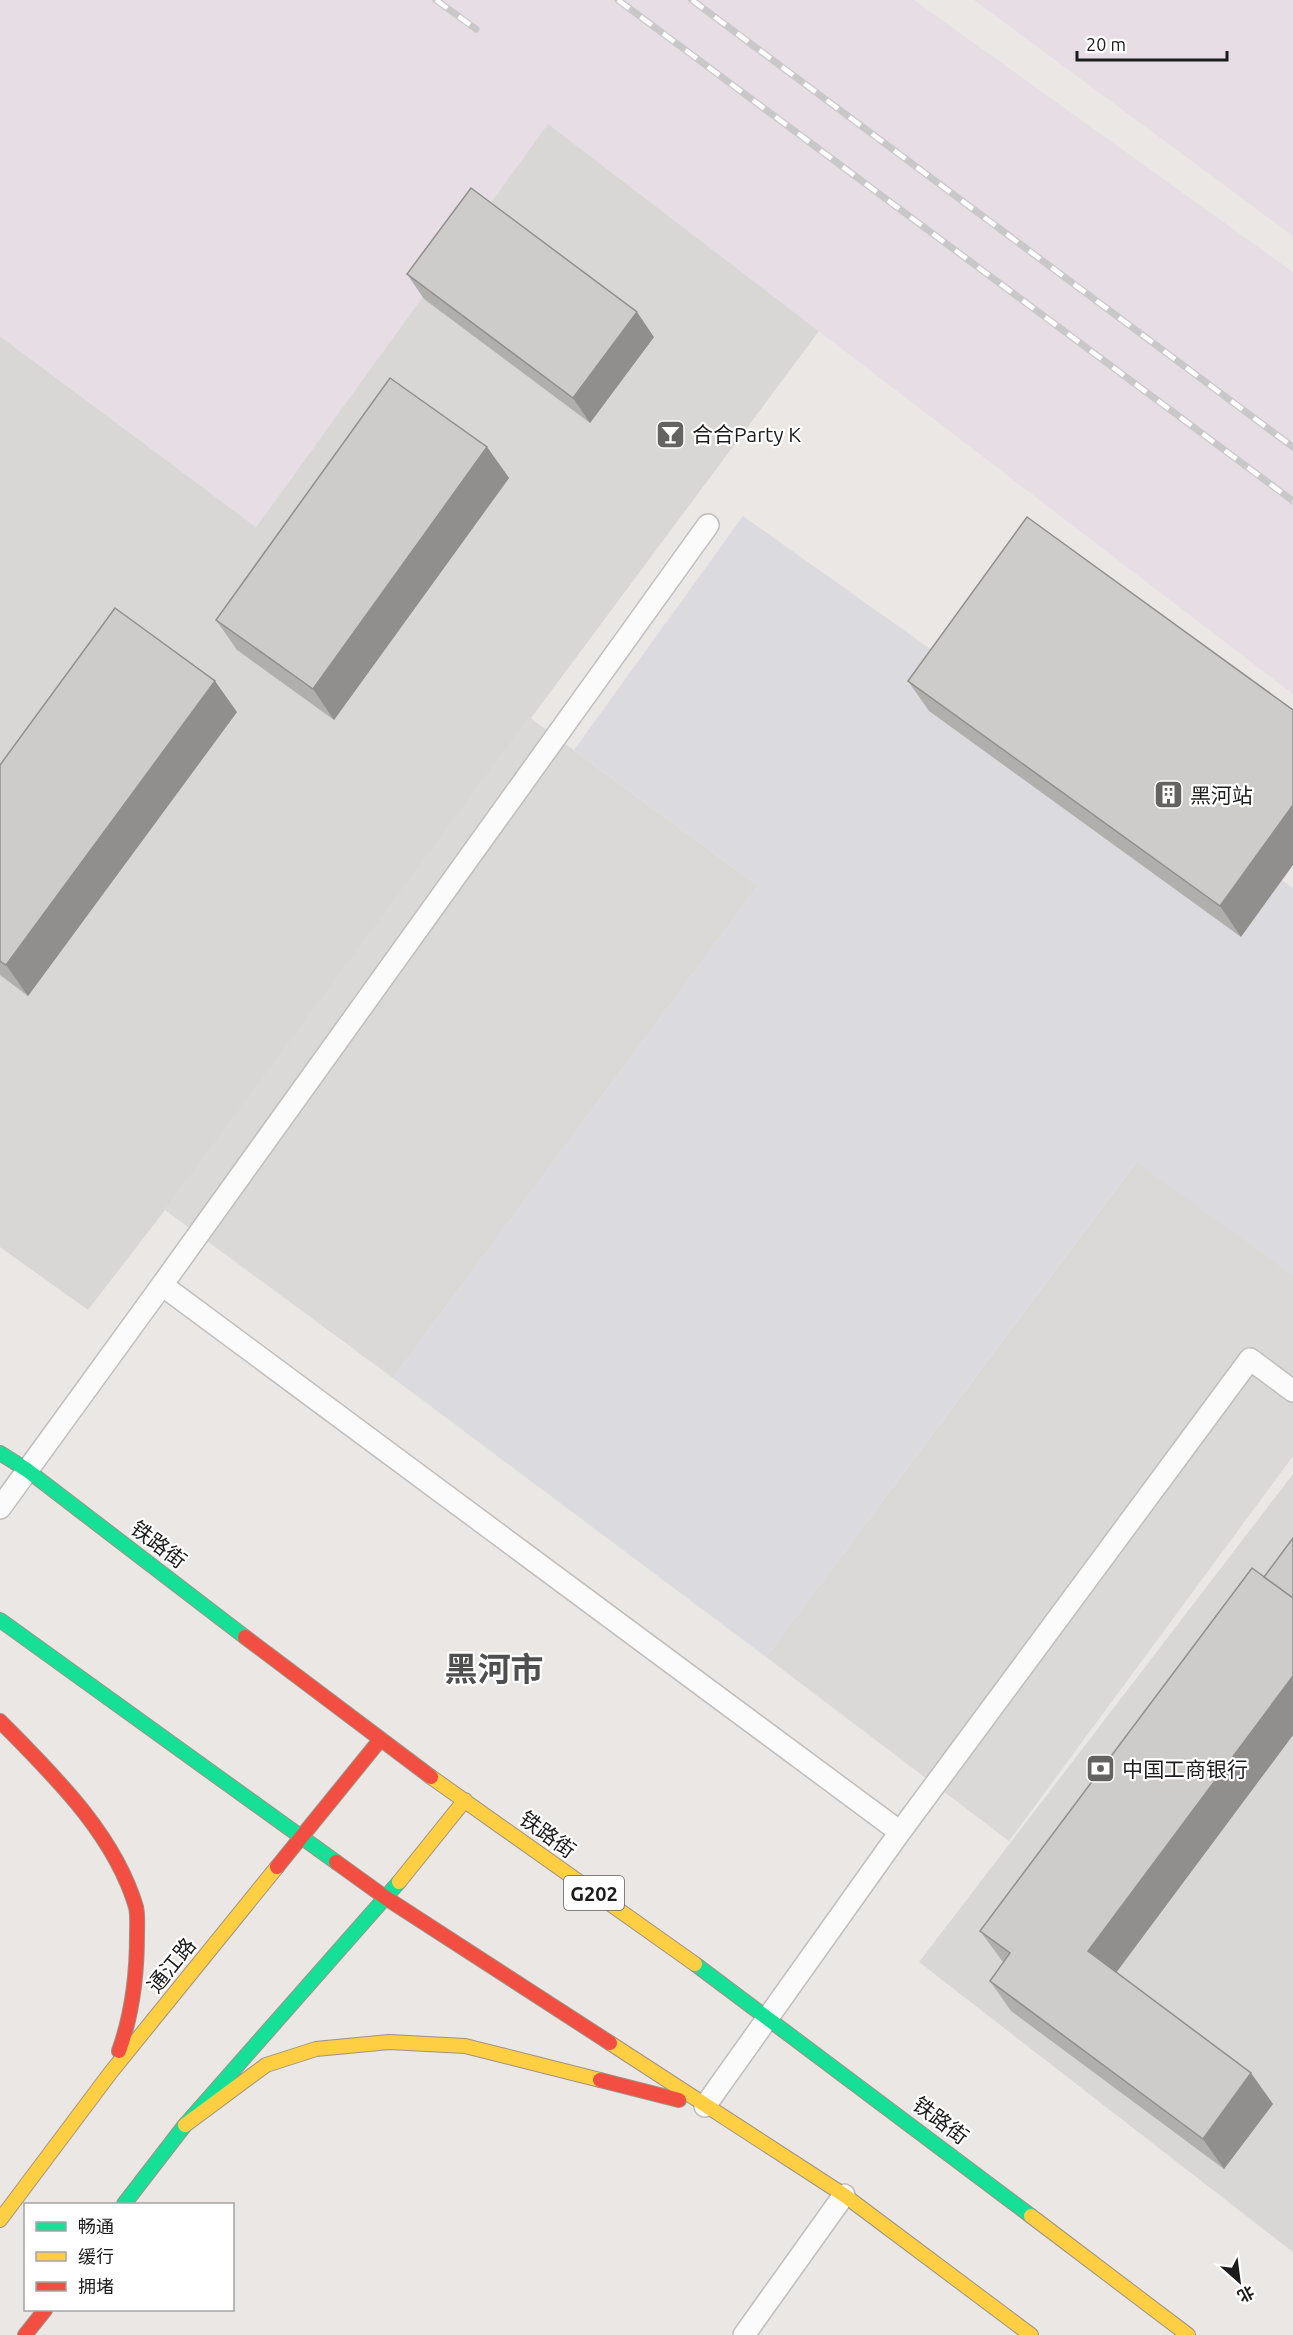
<svg xmlns="http://www.w3.org/2000/svg" width="1293" height="2335" font-family="Ubuntu,'Noto Sans SC',sans-serif">
<style>
.residential{fill:#d9d7d6}
.industrial{fill:#e7dde5}
.parking{fill:#dad9d8}
.plaza{fill:#dbdbdf}
.lines{fill:none;stroke-linecap:round;stroke-linejoin:round}
.lane-casing{stroke:#c0bebd;stroke-width:24}
.fast-casing{stroke:#9e9183;stroke-width:16}
.slow-casing{stroke:#9e9183;stroke-width:16}
.jam-casing{stroke:#9e9183;stroke-width:16}
.lane{stroke:#fcfbfb;stroke-width:21}
.fast{stroke:#16e098;stroke-width:14}
.slow{stroke:#ffcf43;stroke-width:14}
.jam{stroke:#f24e42;stroke-width:14}
.rail-casing{stroke:#c9c8c8;stroke-width:7}
.rail{stroke:#fff;stroke-width:4.5;stroke-dasharray:14;stroke-linecap:butt}
.wall{fill:#b1afae}
.shaded-wall{fill:#908f8d}
.building{fill:#ceccca;stroke:#908f8d;stroke-width:1.5}
.labels{text-anchor:middle;dominant-baseline:central;stroke-width:4.5;stroke-linejoin:round;paint-order:stroke}
.shield{fill:#fff;stroke:#606060;stroke-width:1.5}
.shield-label{font-size:20px;font-weight:bold;fill:#1c1c1c}
.poi-label{font-size:21px;fill:#1c1c1c;stroke:#fff;text-anchor:start}
.street-label{font-size:21px;fill:#1c1c1c;stroke:#fff}
.town-label{font-size:33px;font-weight:bold;fill:#4f4f4f;stroke:#fff}
</style>
<rect width="100%" height="100%" fill="#eae7e4"/>
<path class="residential" d="M548,123l271,208 -654,879 -77,100 -88,-63v-911l256,191z
M1293,1474v778l-374,-290z"/>
<path class="industrial" d="M0,0h914l379,272v422l-745,-570 -292,403 -256,-191z
M974,0h319v236z"/>
<path class="parking" d="M529,717l229,169 -365,492 -228,-168z
M1137,1161l156,114v181l-284,385 -243,-184z"/>
<path class="plaza" d="M743,516l217,154 281,266 41,-56 11,8v387l-157,-113 -370,495 -373,-279 365,-492 -184,-136z"/>
<g class="lines">
<defs>
<path id="lane" d="M162,1285l546,-760
M0,1508l162,-223 738,547 -195,274
M900,1832l350,-473 43,32
M744,2335l100,-140"/>
<path id="fast" d="M0,1453l27,17 218,167
M0,1620l336,242
M695,1964l336,252
M124,2204l61,-79 214,-243"/>
<path id="slow" d="M431,1777l264,187
M399,1882l66,-82
M610,2043l234,152 187,140
M185,2125l81,-60 50,-16 73,-7 76,4 135,34
M1031,2216l157,119
M0,2220l111,-148 166,-205"/>
<path id="jam" d="M245,1637l186,140
M0,1721c53,54 114,112 136,186 2,9 1,19 1,28 0,40 -4,77 -18,116
M336,1862l50,36 224,145
M277,1867l103,-127
M600,2080l79,20
M25,2335l20,-25"/>
</defs>
<use href="#lane" class="lane-casing"/>
<use href="#fast" class="fast-casing"/>
<use href="#slow" class="slow-casing"/>
<use href="#jam" class="jam-casing"/>
<use href="#lane" class="lane"/>
<use href="#fast" class="fast"/>
<use href="#slow" class="slow"/>
<use href="#jam" class="jam"/>
<defs>
<path id="rail" d="M436,0l40,29
M618,0l675,501
M692,0l601,447"/>
</defs>
<use href="#rail" class="rail-casing"/>
<use href="#rail" class="rail"/>
</g>
<path class="wall" d="M407,274l247,63 -64,86 -166,-124z
M487,447l22,31 -175,242 -97,-70 -21,-30z
M1027,517l214,420 -312,-226 -21,-30z
M237,712l-209,284 -28,-21v-210z
M1293,1538v197l-177,238 157,131 -49,65 -213,-158 -21,-30 13,-19 -23,-31 284,-354z"/>
<path class="shaded-wall" d="M637,312l17,25 -64,86 -17,-25z
M487,447l22,31 -175,242 -21,-31z
M215,681l22,31 -209,284 -22,-31z
M1293,805v60l-52,72 -21,-31z
M1293,1676v59l-184,247 -21,-31z
M1251,2073l22,31 -49,65 -21,-30z"/>
<path class="building" d="M471,188l166,124 -64,86 -166,-124z
M390,378l97,69 -174,242 -97,-69z
M1027,517l266,193v95l-73,101 -312,-225z
M115,608l100,73 -209,284 -6,-4v-196z
M1293,1538v60l-29,-21z
M1252,1568l41,30v78l-205,275 163,122 -48,66 -213,-158 20,-28 -30,-22z"/>
<defs>
<symbol id="bar-square" viewBox="-11 -11 22 22"><rect x="-9" y="-9" width="18" height="18" rx="4" fill="#646362" stroke="#fff"/><path d="M-6-5H6L.8 .8V4.5H3.5V6h-7V4.5H-.8V.8Z" fill="#fff"/></symbol>
<symbol id="building-square" viewBox="-11 -11 22 22"><rect x="-9" y="-9" width="18" height="18" rx="4" fill="#646362" stroke="#fff"/><path d="M-4-6H4V6H1V3H-1V6H-4ZM-2.5-4.3h1.7v1.8h-1.7ZM.8-4.3h1.7v1.8H.8ZM-2.5-1h1.7V.8h-1.7ZM.8-1h1.7V.8H.8Z" fill="#fff"/></symbol>
<symbol id="bank-square" viewBox="-11 -11 22 22"><rect x="-9" y="-9" width="18" height="18" rx="4" fill="#646362" stroke="#fff"/><path d="M-6-4H6V4H-6ZM0-2.3a2.3 2.3 0 1 0 0 4.6a2.3 2.3 0 1 0 0-4.6Z" fill="#fff"/></symbol>
</defs>
<g fill-rule="evenodd">
<use href="#bar-square" x="654" y="418" width="33" height="33"/>
<use href="#building-square" x="1152" y="778" width="33" height="33"/>
<use href="#bank-square" x="1084" y="1752" width="33" height="33"/>
</g>
<g class="labels">
<rect class="shield" x="564" y="1876" width="60" height="34" rx="4.5"/>
<g class="shield-label">
<text x="594" y="1893">G202</text>
</g>
<g class="poi-label">
<text x="692" y="434">合合Party K</text>
<text x="1190" y="795">黑河站</text>
<text x="1122" y="1769">中国工商银行</text>
</g>
<g class="street-label">
<text transform="translate(159 1544) rotate(37)">铁路街</text>
<text transform="translate(548 1834) rotate(36)">铁路街</text>
<text transform="translate(171 1965) rotate(-51)">通江路</text>
<text transform="translate(941 2120) rotate(37)">铁路街</text>
</g>
<g class="town-label">
<text x="494" y="1668">黑河市</text>
</g>
</g>
<rect x="24" y="2203" width="210" height="108" fill="#ffffff" stroke="#a4a4a4" stroke-width="1.5"/>
<rect x="36" y="2222" width="30" height="9" fill="#16e098" stroke="#a4a4a4" stroke-width="1.5"/>
<text x="78" y="2233" font-size="18" fill="#1c1c1c">畅通</text>
<rect x="36" y="2252" width="30" height="9" fill="#ffcf43" stroke="#a4a4a4" stroke-width="1.5"/>
<text x="78" y="2263" font-size="18" fill="#1c1c1c">缓行</text>
<rect x="36" y="2282" width="30" height="9" fill="#f24e42" stroke="#a4a4a4" stroke-width="1.5"/>
<text x="78" y="2293" font-size="18" fill="#1c1c1c">拥堵</text>
<g transform="translate(1239 2281) rotate(152)" stroke="#ffffff" stroke-width="4.5" paint-order="stroke">
<path d="M0-4.5L10 22L0 15L-10 22Z" fill="#1c1c1c"/>
<text y="-9" font-size="16" font-weight="bold" text-anchor="middle" fill="#1c1c1c">北</text>
</g>
<path d="M1077 51v9h150v-9" fill="none" stroke="#1c1c1c" stroke-width="3"/>
<text x="1086" y="51" font-size="18" fill="#1c1c1c" stroke="#ffffff" stroke-width="4.5" paint-order="stroke">20 m</text>
</svg>
